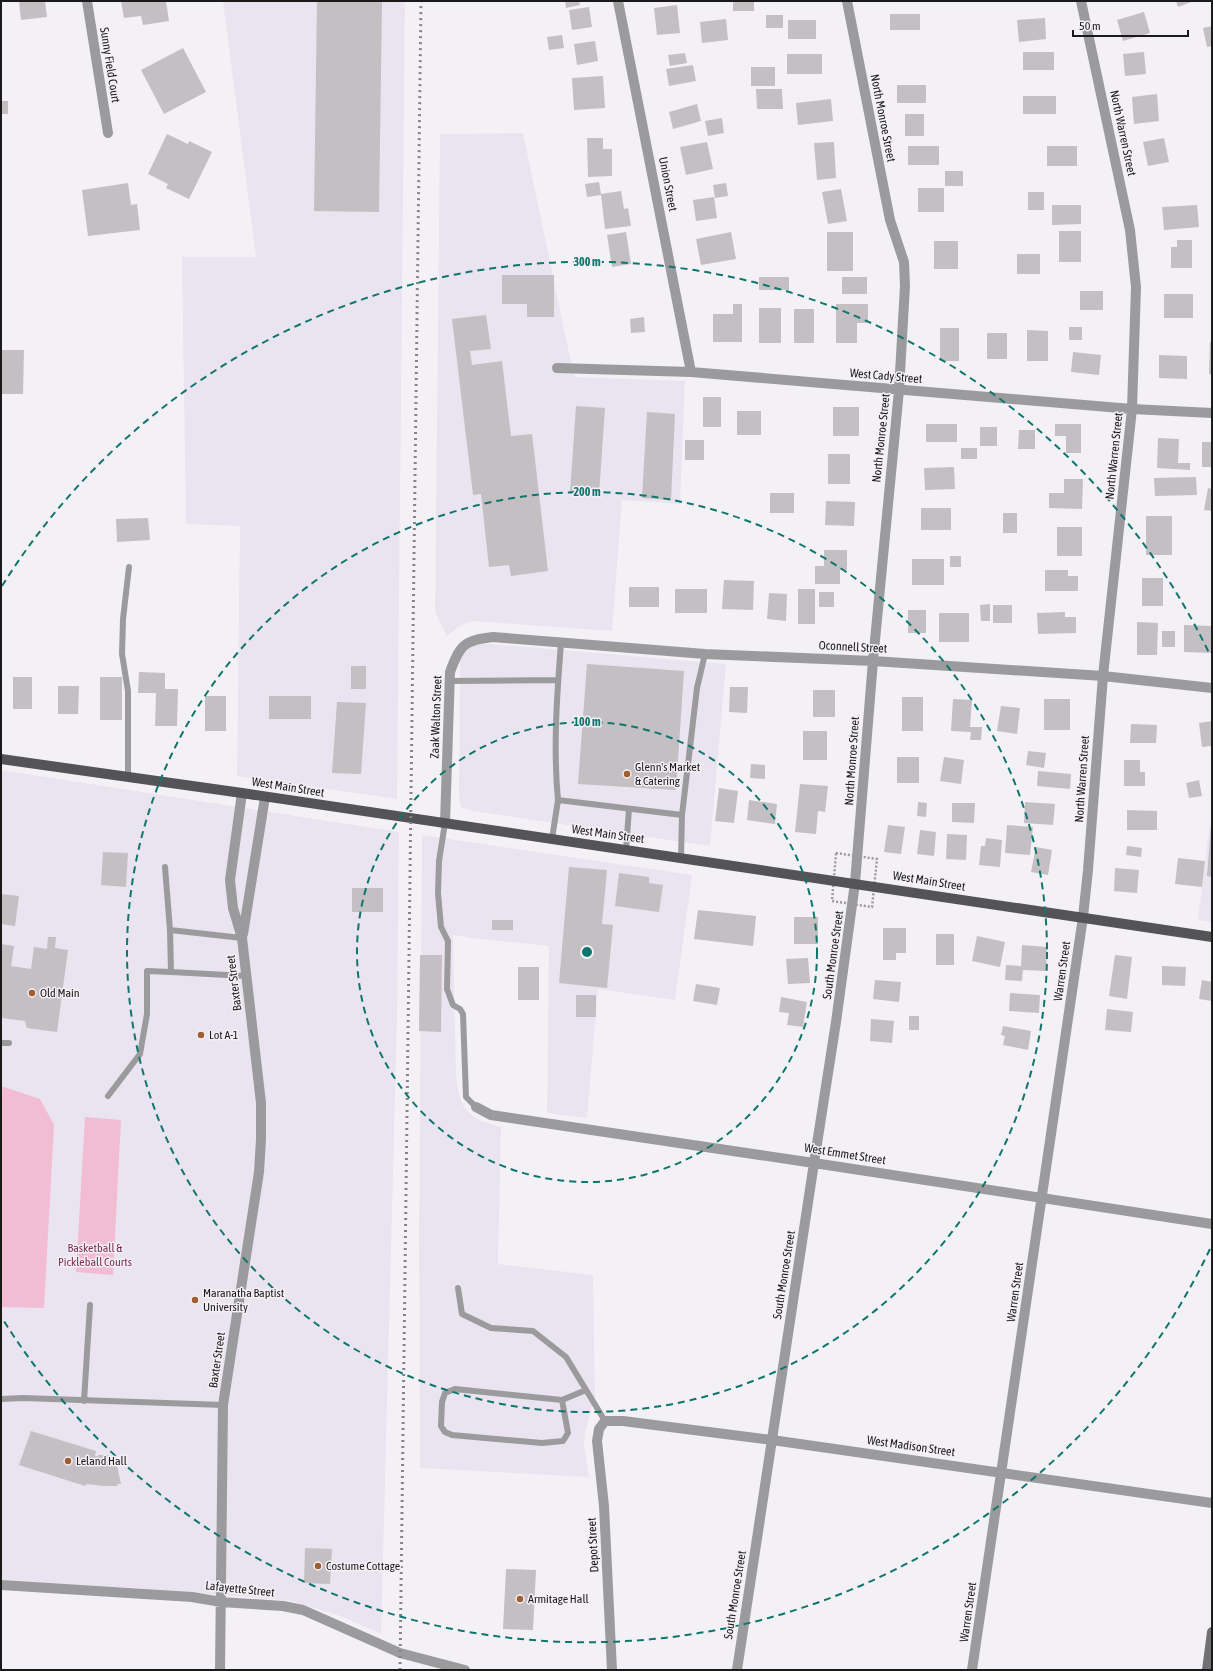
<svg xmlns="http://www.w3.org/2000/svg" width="1213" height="1671" font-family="'Asap Condensed',sans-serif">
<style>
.built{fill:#eae4f0}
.green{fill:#f2bdd4}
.building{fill:#c3bfc3}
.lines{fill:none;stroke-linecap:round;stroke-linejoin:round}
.path{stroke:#9c999d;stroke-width:2.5;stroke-dasharray:2 2;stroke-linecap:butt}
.service{stroke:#9b9b9d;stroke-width:6}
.minor{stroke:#9b9b9d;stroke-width:10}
.secondary{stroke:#717174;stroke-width:10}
.primary{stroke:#545457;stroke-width:10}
.rail{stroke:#868487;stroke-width:3;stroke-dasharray:2 4;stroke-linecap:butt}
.ring{fill:none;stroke:#0f766e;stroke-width:2;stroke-dasharray:7 5}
.poi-dot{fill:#a25e2f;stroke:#f4f1f6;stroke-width:1.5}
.labels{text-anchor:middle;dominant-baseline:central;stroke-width:3;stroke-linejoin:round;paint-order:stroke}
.street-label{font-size:12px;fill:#1b1a1b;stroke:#f4f1f6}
.poi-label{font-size:12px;fill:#1b1a1b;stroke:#f4f1f6;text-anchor:start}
.park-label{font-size:12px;fill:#7c3159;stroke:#f4f1f6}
.centre{fill:#0f766e;stroke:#f4f1f6;stroke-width:2}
.ring-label{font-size:12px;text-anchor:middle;font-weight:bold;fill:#0f766e;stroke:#f4f1f6;stroke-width:3;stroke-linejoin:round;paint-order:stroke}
</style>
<rect width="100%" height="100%" fill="#f4f1f6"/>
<path class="built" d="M223,1h182l-8,798 -160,-23 3,-250 -54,-2 -4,-267h74z
M523,133l45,215 7,29 110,4 -5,123 -58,-4 -10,131 -140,-10 -13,5 -12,10 -12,-23 5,-479z
M478,643l248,21 -16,182 -238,-35 -11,-4 -2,-11 1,-133 2,-7 6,-7z
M1,770l398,62 -2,188 -16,614 -38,-17 -51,-16 -156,-13 -119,-5 -16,-3z
M1210,824h2v98l-14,-2z
M422,835l270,40 -17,125 -77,-11 -11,129 -40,-5 2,-167 -78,-8 -18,-3 3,140 3,20 5,12 10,10 7,4 20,6 -3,137 95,11 2,121 -10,37 -1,11 5,33 -169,-9 -1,-234z"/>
<path class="green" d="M1,1086l39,13 14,26 -10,183 -43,-1z
M85,1117l36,3 -8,155 -37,-3z"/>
<path class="building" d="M19,1h26l2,16 -26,3z
M121,1h45l3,20 -26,4 -2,-9 -17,2z
M317,1h65l-3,211 -65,-1z
M565,1h14l1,4 -14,3z
M733,1h21v10h-21z
M1176,1h18l-16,6z
M677,5l3,28 -23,2 -3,-27z
M589,7l3,20 -20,3 -3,-20z
M1144,12l6,21 -27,8 -6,-21z
M890,14h30v16h-30z
M766,15h17v13h-17z
M1045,18l1,21 -27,3 -2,-22z
M726,19l2,21 -26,3 -2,-21z
M788,20h28v19h-28z
M1212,26v20l-5,1 -4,-19z
M562,35l2,13 -15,2 -2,-13z
M595,41l3,20 -21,4 -3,-21z
M183,48l23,44 -42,22 -23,-44z
M1023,52h31v18h-31z
M1144,52l2,22 -21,2 -2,-22z
M685,53l2,10 -17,3 -2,-11z
M787,54h35v20h-35z
M693,65l3,16 -27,5 -3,-17z
M751,67h24v19h-24z
M603,76l2,32 -31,2 -2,-32z
M897,85h29v18h-29z
M756,89h26l1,20h-26z
M1157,94l2,27 -25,3 -2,-27z
M1023,96h33v18h-33z
M831,99l2,22 -35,4 -2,-22z
M1,101h7v13h-7z
M697,104l4,17 -28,8 -4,-17z
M905,114h19v22h-19z
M722,118l2,15 -16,3 -3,-15z
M167,134l21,10 1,-3 23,11 -23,47 -23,-11 2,-4 -20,-10z
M587,138h16v11h9v27l-24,1z
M1164,138l5,24 -21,4 -5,-24z
M707,142l6,27 -27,6 -6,-28z
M834,142l2,36 -19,2 -3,-37z
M908,146h31v19h-31z
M1047,146h30v20h-30z
M945,171h18v15h-18z
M599,182l2,12 20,-3 3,18 4,-1 3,18 -26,3 -4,-34 -14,2 -2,-13z
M128,183l3,22 6,-1 3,26 -52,6 -6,-46z
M726,183l2,13 -13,2 -2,-13z
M918,188h26v24h-26z
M841,189l6,32 -19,3 -6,-32z
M1028,192h16v18h-16z
M714,197l3,21 -21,3 -3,-21z
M1052,205h29v19l-29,1z
M1197,205l2,22 -35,3 -2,-23z
M1059,231h22v31h-22z
M626,232l5,32 -19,3 -5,-32z
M731,232l5,27 -35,6 -5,-26z
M827,232h26v39h-26z
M1177,240h15v28h-21v-21h6z
M934,241h24v28h-24z
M1017,254h23v20h-23z
M502,275h52v42h-27v-13h-25z
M759,277h30v13h-30z
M842,277h25v17h-25z
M1080,291h23v19h-23z
M1164,294h29v24h-29z
M733,304h9v38h-29v-28h20z
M836,304h32v19h-11v20h-21z
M759,308h22v35h-22z
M794,309h20v34h-20z
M486,315l5,34 -21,2 2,14 30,-4 9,75 21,-2 16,137 -37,5 -2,-11 -20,2 -8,-73 -8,1 -21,-176z
M644,317l1,15 -14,1 -1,-14z
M1069,327h13v13h-13z
M940,328h19v33h-19z
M1027,330l21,1v30h-21z
M987,333h20v26h-20z
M1210,342h2v33l-3,-1z
M1,350h23l-1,44h-22z
M1073,352l28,3 -2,20 -28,-3z
M1159,355l28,1v23l-28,-1z
M703,397h18v30h-18z
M576,406l29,2 -6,86 -29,-1z
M833,407h26v29h-26z
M737,411h24v24h-24z
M647,412l28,2 -4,86 -29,-2z
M926,424h31v18h-31z
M1055,424h26v29h-15v-17h-11z
M980,427h17v19h-17z
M1019,430h16v19h-17z
M1158,438l21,1 -1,24h12v7l-33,-2z
M685,440h19v20h-19z
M1202,442h10v25h-10z
M961,448h16v11h-16z
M828,454h22v30h-22z
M954,467l1,22 -30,1 -1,-22z
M1196,477l1,18 -42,1 -1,-18z
M1064,479h19l-1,30 -33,-1v-15h15z
M1208,488l4,1v22l-8,-1z
M770,493h24v20h-24z
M826,501l29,1 -1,24 -29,-1z
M921,508h30v22h-30z
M1003,513h14v20h-14z
M1146,516h26v39h-26z
M148,518l2,22 -33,2 -1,-23z
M1057,527h25v29h-25z
M824,550h23v20h-7v14h-25v-18h9z
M950,556h11v11h-11z
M912,559h32v26h-32z
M1045,570h23v6h10v15h-33z
M1142,578h21v28h-21z
M724,580l30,1 -1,29 -31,-1z
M629,587h30v20h-30z
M675,589h32v24h-32z
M798,589h17v35h-17z
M819,592h15v15h-15z
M769,593l18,1 -1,27 -19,-2z
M990,604v17h-9l-1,-16z
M993,605h19v18h-19z
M908,610h18v23h-18z
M1065,612v5h11v16l-38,1 -1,-21z
M939,613h30v29h-30z
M1137,622l21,1 -1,32h-20z
M1184,625l28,1v27l-28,-1z
M1162,631h13v16h-13z
M587,664l97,7 -8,119 -98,-6z
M351,666h15v23h-15z
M139,672l26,1v16h13l-1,37h-22l1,-33h-18z
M13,677h19v32h-19z
M100,677h22v43h-22z
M58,686h21l-1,28h-20z
M730,687h18l-1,26 -18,-1z
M813,690h22v27h-22z
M205,696h21v35h-21z
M269,696h42v23h-42z
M902,697h21v34h-21z
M953,699l19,1 -2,27h12l-1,13h-11l1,-8 -20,-1z
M1044,699h26v31h-26z
M337,702l29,1 -5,71 -29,-1z
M1001,706l19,2 -3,26 -20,-3z
M1212,721v25l-10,1 -3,-24z
M1131,724l26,1 -1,18h-26z
M803,731h24v29h-24z
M1028,751l18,2 -2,15 -18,-3z
M897,757h22v26h-22z
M944,757l20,3 -3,24 -21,-3z
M1124,760h16v12h5v14h-21z
M751,764l14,1v14l-15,-1z
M1038,771l33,3 -1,15 -33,-3z
M1199,780l3,16 -13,2 -3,-15z
M800,784l28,2 -3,26 -7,-1 -2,23 -21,-2z
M719,788l19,3 -4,32 -19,-2z
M749,800l28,4 -2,20 -28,-4z
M918,802l9,1 -1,14 -9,-1z
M1025,802l30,2 -2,21 -29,-2z
M952,803h23l-1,20 -22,-1z
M1127,810l30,1v19h-30z
M888,825l17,2 -4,27 -17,-2z
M1007,825l26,2 -3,28 -25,-2z
M1211,827h1v50l-5,-1z
M920,830l16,2 -2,24 -17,-2z
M947,834l20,1 -1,25 -20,-1z
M986,838l16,2 -2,27 -21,-2 2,-19h4z
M1127,846l15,2 -1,9 -15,-2z
M1036,847l16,3 -4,25 -17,-3z
M103,852l25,1 -2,34 -25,-2z
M1178,858l27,3 -3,26 -27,-3z
M569,867l38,3 -5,54 11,1 -6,63 -48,-5z
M1115,868l24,2 -2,23 -23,-2z
M619,873l30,4v6l14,2 -4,27 -44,-6z
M352,888h31v24h-31z
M1,894l18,2 -4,30 -14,-2z
M698,910l58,6 -3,30 -59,-7z
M794,917h24v27h-24z
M492,920h21v10h-21z
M883,928h23v25h-10v7h-13z
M936,934h18v31h-18z
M977,936l28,6 -5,25 -28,-6z
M48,937h8l-1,11 13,2 -11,82 -30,-4 -2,-7 -24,-3v-74l13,2 -3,20 20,3 3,-22 13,2z
M1022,945l25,2 -1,24 -23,-1 -1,11 -17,-1 1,-15 15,1z
M420,955h22l-1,77 -22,-1z
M1115,955l17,2 -5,42 -18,-3z
M808,958l2,25 -22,1 -2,-25z
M1162,966l24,1 -1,19 -23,-1z
M518,967h21v33h-21z
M875,980l26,2 -2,20 -26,-3z
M1202,980l10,2v19l-13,-2z
M696,984l24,4 -3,17 -24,-4z
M1010,993l30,2 -1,18 -30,-2z
M576,995h20v22h-20z
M781,997l26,5 -4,25 -16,-2 2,-12 -10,-1z
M1107,1009l26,3 -2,20 -26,-2z
M909,1016h10v14h-10z
M871,1019l23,2 -2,22 -22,-2z
M1003,1026l28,5 -3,19 -25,-5 2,-9 -4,-1z
M31,1431l65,20 -1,5h3v-1h10l1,2 6,-1 6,28h-4l1,2h-15l-16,-2 -2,2 -66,-21z
M305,1548l27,1 -2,35 -26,-1z
M506,1569l30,1 -3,60 -30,-1z"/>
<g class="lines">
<path class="path" d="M836,853l41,6 -5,48 -40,-6z"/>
<path class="service" d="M450,681l108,-1
M128,777v-86l-6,-37 1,-35 6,-52
M558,800c-5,-52 -1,-106 3,-157
M682,815l15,-127 8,-34
M445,823l-6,38 -1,32 3,34 7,14 -1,48 6,16 7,4 3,5 3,83 10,10
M552,839l6,-39 124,15 -1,43
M626,850l3,-41
M170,930l72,8
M171,972l75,4
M1,1043h8
M108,1096l32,-42 7,-40v-43l24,1 -1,-42 -5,-63
M458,1288l4,26 29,14 42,3 33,26 39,64
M1,1399l22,-1 200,7
M562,1400l6,33 -5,8 -21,2 -90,-8 -7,-3 -4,-6 1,-24 3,-9 10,-4 107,11 24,-10
M84,1401l6,-96"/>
<path class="minor" d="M87,1l21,132
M618,1l73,371
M557,368l134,4 441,37 80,4
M445,823l5,-151c10,-27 14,-32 43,-35l212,17 168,7 230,15 109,12
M243,934l22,-137
M476,1107l15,8 20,3 303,45 398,61
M1,1585l191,12 29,5 62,4 20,4 97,43 65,17
M220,1670l3,-265 36,-233 2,-33v-36l-19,-165 -9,-30 -3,-28 12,-87
M612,1670l-8,-164 -7,-65 2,-12 6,-8h18l149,19 440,63
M737,1670l77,-507 22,-141 19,-139 18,-222 26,-271 6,-104 -1,-24 -14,-42 -43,-219
M972,1670l111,-753 5,-47 15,-194 29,-267 4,-122 -6,-57 -49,-229"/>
<path class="secondary" d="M1207,1670l5,-38"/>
<path class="primary" d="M1,759l241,34 970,144"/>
<path class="rail" d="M400,1670l21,-1669"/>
</g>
<g class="ring">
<circle cx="587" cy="952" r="230"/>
<circle cx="587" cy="952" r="460"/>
<path d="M1210 1249A690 690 0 0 1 2 1318M2 586A690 690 0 0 1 1210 655"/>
</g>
<g class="poi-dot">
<circle cx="627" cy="774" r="4"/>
<circle cx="32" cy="993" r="4"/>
<circle cx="201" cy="1035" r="4"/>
<circle cx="195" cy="1300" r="4"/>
<circle cx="68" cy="1461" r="4"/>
<circle cx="318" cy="1566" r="4"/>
<circle cx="520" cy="1599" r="4"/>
</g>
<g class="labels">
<g class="street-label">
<text transform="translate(110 65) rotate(81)">Sunny Field Court</text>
<text transform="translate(883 118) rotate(79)">North Monroe Street</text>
<text transform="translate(1123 133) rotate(78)">North Warren Street</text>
<text transform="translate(668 184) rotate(79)">Union Street</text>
<text transform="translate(886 376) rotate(5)">West Cady Street</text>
<text transform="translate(881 438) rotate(-84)">North Monroe Street</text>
<text transform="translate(1114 456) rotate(-84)">North Warren Street</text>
<text transform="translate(853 647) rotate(3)">Oconnell Street</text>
<text transform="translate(436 717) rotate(-88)">Zaak Walton Street</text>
<text transform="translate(852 761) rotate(-86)">North Monroe Street</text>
<text transform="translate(1082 779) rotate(-86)">North Warren Street</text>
<text transform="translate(288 787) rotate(9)">West Main Street</text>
<text transform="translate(608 834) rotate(8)">West Main Street</text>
<text transform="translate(929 881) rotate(9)">West Main Street</text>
<text transform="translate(833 955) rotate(-82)">South Monroe Street</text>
<text transform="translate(1062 971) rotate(-82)">Warren Street</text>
<text transform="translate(234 983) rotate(-97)">Baxter Street</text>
<text transform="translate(845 1154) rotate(9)">West Emmet Street</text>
<text transform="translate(784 1275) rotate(-81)">South Monroe Street</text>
<text transform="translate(1015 1292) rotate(-82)">Warren Street</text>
<text transform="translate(217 1360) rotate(-82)">Baxter Street</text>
<text transform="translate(911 1446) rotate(8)">West Madison Street</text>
<text transform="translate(593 1545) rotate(-93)">Depot Street</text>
<text transform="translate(240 1589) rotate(6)">Lafayette Street</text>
<text transform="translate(735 1595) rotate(-81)">South Monroe Street</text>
<text transform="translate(968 1612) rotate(-82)">Warren Street</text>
</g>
<g class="poi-label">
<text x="635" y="767">Glenn's Market<tspan x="635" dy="14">&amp; Catering</tspan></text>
<text x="40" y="993">Old Main</text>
<text x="209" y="1035">Lot A-1</text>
<text x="203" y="1293">Maranatha Baptist<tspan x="203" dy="14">University</tspan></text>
<text x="76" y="1461">Leland Hall</text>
<text x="326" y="1566">Costume Cottage</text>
<text x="528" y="1599">Armitage Hall</text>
</g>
<g class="park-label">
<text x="95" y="1248">Basketball &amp;<tspan x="95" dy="14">Pickleball Courts</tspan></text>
</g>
</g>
<circle cx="587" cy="952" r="6" class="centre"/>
<g class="ring-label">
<text x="587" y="266">300 m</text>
<text x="587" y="496">200 m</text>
<text x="587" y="726">100 m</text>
</g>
<rect width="1213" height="1671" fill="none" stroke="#1b1a1b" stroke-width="4"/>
<path d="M1073 30v6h115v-6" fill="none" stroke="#1b1a1b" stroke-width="2"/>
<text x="1079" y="30" font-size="12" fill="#1b1a1b" stroke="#f4f1f6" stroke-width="3" paint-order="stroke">50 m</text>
</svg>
